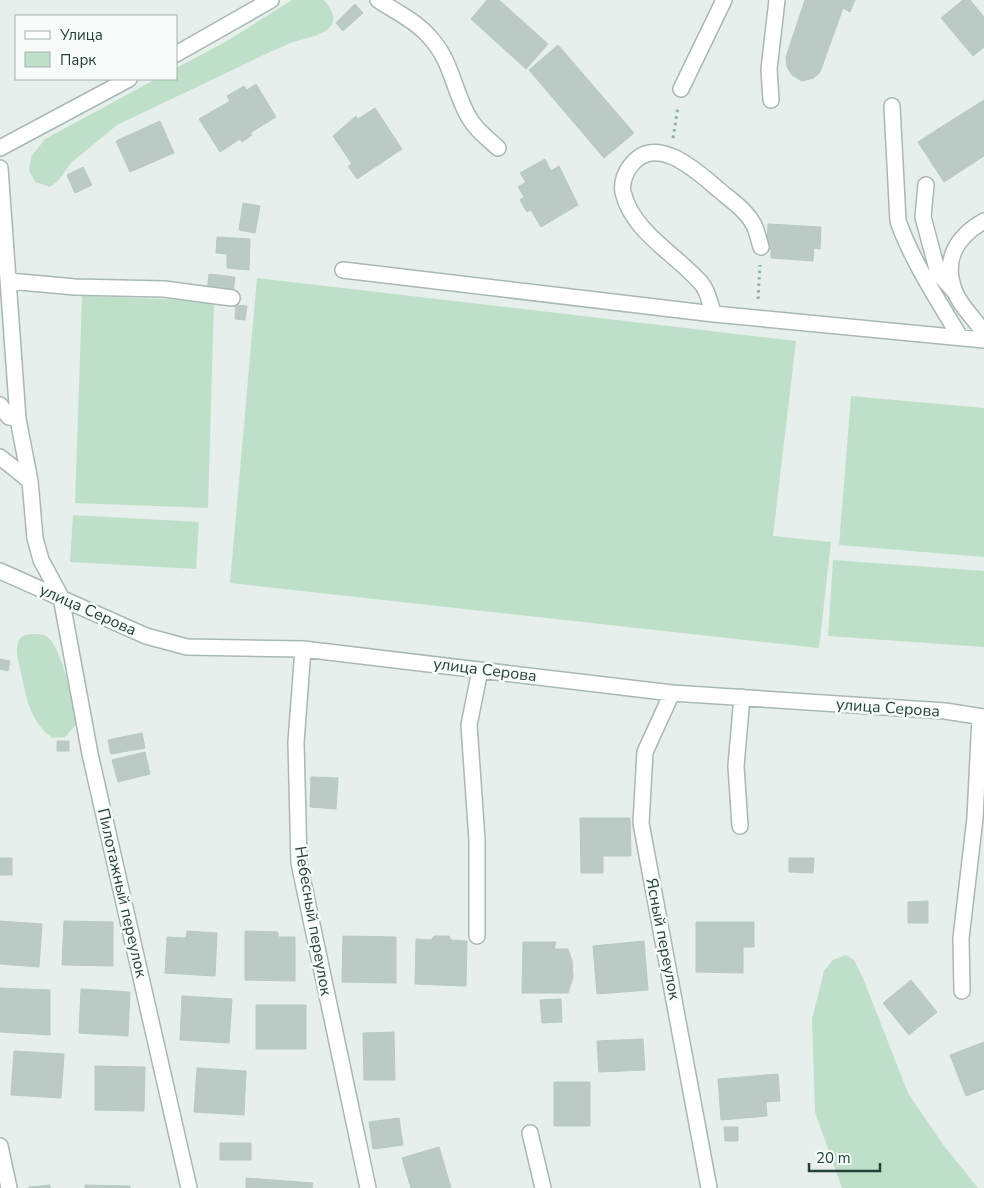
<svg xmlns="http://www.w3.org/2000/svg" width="984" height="1188" font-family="'Nunito Sans',sans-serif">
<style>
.green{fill:#bfe0c8}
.building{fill:#bbcac4;stroke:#b8c9c2}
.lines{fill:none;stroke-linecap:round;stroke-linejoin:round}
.minor-casing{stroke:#a8b8b2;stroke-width:18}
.path{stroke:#86b3a5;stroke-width:3;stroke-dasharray:2.5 4;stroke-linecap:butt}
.minor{stroke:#fff;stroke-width:15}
.labels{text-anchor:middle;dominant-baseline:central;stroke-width:5;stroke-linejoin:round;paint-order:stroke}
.street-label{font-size:16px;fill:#24423a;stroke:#f7fbf9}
</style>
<rect width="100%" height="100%" fill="#e6efeb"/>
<path class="green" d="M292,0h32c26,30 -9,36 -31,42 -8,3 -15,7 -23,10l-153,73 -46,38 -13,18 -8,6 -15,-5 -6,-12 2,-13 14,-18 111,-60h20v-11l51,-27z
M257,278l539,63 -23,195 58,6 -12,106 -589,-65z
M82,296l132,5 -6,207 -133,-5z
M851,396l133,12v149l-145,-12z
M73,515l126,7 -3,47 -126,-7z
M833,560l151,11v76l-156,-11z
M31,634c4,0 11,0 15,2 15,8 26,64 31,81l-2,9 -10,11 -12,1c-22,-14 -27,-41 -32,-65 -2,-10 -6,-21 -3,-31 2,-6 7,-7 13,-8z
M846,955l8,5 9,18 45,115 36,53 34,42h-136l-27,-76 -3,-93 12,-48 9,-11z"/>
<path class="building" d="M487,0h12l49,44 -22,25 -55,-50z
M805,0h50l-5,12 -7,-4 -23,64 -6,6 -12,3 -10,-6 -5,-8 -1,-10z
M963,0h7l14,17v30l-11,9 -32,-38z
M355,4l8,9 -20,18 -7,-8z
M558,45l76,88 -30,25 -75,-88z
M256,84l20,33 -26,16 2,2 -10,7 -2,-3 -20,13 -21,-33 31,-18 -3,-5 17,-10 3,4z
M984,100v56l-20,13 -26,-40z
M375,108l27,41 -45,30 -9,-13 4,-2 -19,-28 23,-20 2,3z
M160,121l14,32 -44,19 -14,-31z
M938,129l26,40 -20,13 -26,-40z
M545,159l6,12 8,-5 19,39 -37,22 -10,-17 -4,2 -7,-12 4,-3 -6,-10 8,-5 -6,-9z
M83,167l9,18 -17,8 -8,-18z
M243,203l17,3 -5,27 -16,-3z
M768,224l53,3 -1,22 -6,-1 -1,13 -42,-3v-9h-4z
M217,237l33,2 -1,31 -22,-2v-14l-11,-1z
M209,274l26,3 -2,17 -26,-2z
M236,305l11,1 -2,14 -10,-1z
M0,659l10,2 -2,10 -8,-2z
M142,733l3,15 -34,6 -3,-14z
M57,741h12v10h-12z
M145,752l5,22 -32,8 -6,-22z
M311,777l27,1 -2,31 -26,-2z
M580,818h50l1,38h-28v17h-22z
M0,858h12v17h-12z
M789,858h25l-1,15 -24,-1z
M928,901v22h-20v-21z
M0,921l42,3 -3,43 -39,-3z
M64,921l49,1v44l-51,-1z
M696,922h58v25h-11v26l-47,-1z
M187,931l30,2 -2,43 -50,-3 2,-36 19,1z
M245,931l33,1v5h17v44l-50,-1z
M343,936l53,1v46l-54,-1z
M434,936h15l2,4 16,1 -1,45 -51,-2 1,-45 15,1z
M644,941l4,49 -51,4 -4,-48z
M523,942h33l-2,7h14l4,12 1,16 -5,16h-46z
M911,980l26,32 -28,23 -26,-32z
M0,988l50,2v45l-50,-3z
M81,989l49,3 -2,44 -49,-3z
M182,996l50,3 -3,44 -49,-3z
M561,999l1,23 -20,1 -2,-23z
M256,1005h50v44h-50z
M394,1032l1,48h-31l-1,-47z
M643,1039l2,31 -46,2 -2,-31z
M984,1042v47l-18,7 -16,-41z
M14,1051l50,3 -3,44 -50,-3z
M95,1066l50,1 -1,44 -49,-1z
M197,1068l49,3 -2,44 -50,-3z
M778,1074l2,27 -14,1 1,14 -46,4 -3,-41z
M554,1082h36v44h-36z
M399,1118l4,27 -30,4 -4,-27z
M724,1127h14v14h-13z
M220,1143h31v17h-31z
M439,1147l12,41h-40l-9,-30z
M246,1178l67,5 -1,5h-66z
M50,1185v3h-21v-1z
M85,1185l45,1v2h-45z"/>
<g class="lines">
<defs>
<path id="minor" d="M378,0c20,13 40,22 55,41 18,21 21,49 34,73 7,14 20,24 31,34
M176,54l95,-54
M681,89l43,-89
M771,100l-2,-31 8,-69
M892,106l6,115c13,38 41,81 62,116
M0,148l129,-69
M0,168l18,251 12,62 5,57 6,22 20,37 29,157 99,434
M926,185l-3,32 15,56 16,18
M984,221c-27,15 -42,39 -29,71 6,15 20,27 29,41
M343,270l371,44 270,26
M9,281l66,6 89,2 68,9
M714,314c-4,-9 -6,-24 -13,-31 -25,-29 -69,-51 -78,-91 -2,-10 3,-21 9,-28 25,-31 67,9 87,26 13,11 27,20 35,35 3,7 5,15 7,22
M0,405l9,12 9,2
M0,457l30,24
M0,571l146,65 41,11 116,2 369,44 273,18 39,6
M303,649l-7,93 3,121 69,325
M672,693l-27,59 -4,71 68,365
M740,826l-4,-60 6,-69
M477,936v-96l-8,-115 11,-55
M962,991l-1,-53 14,-120 5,-101
M530,1133l13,55
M0,1146l9,42"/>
</defs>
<use href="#minor" class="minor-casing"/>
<path class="path" d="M673,138l5,-31
M758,299l2,-34"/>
<use href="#minor" class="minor"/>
</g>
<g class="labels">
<g class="street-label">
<text transform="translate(88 610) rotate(24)">улица Серова</text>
<text transform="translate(485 670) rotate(7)">улица Серова</text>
<text transform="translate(888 708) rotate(4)">улица Серова</text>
<text transform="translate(122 893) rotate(77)">Пилотажный переулок</text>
<text transform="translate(313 921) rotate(80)">Небесный переулок</text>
<text transform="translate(663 939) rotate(79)">Ясный переулок</text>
</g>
</g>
<rect x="15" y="15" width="162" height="65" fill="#f7fbf9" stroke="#a3b1ad"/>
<rect x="25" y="31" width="25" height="8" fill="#ffffff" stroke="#a3b1ad"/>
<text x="60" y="40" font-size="15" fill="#24423a">Улица</text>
<rect x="25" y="52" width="25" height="15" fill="#bfe0c8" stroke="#a3b1ad"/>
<text x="60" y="65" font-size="15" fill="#24423a">Парк</text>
<path d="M809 1163v8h71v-8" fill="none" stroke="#24423a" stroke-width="2.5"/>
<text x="816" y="1163" font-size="15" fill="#24423a" stroke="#f7fbf9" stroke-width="4" paint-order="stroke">20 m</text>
</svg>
